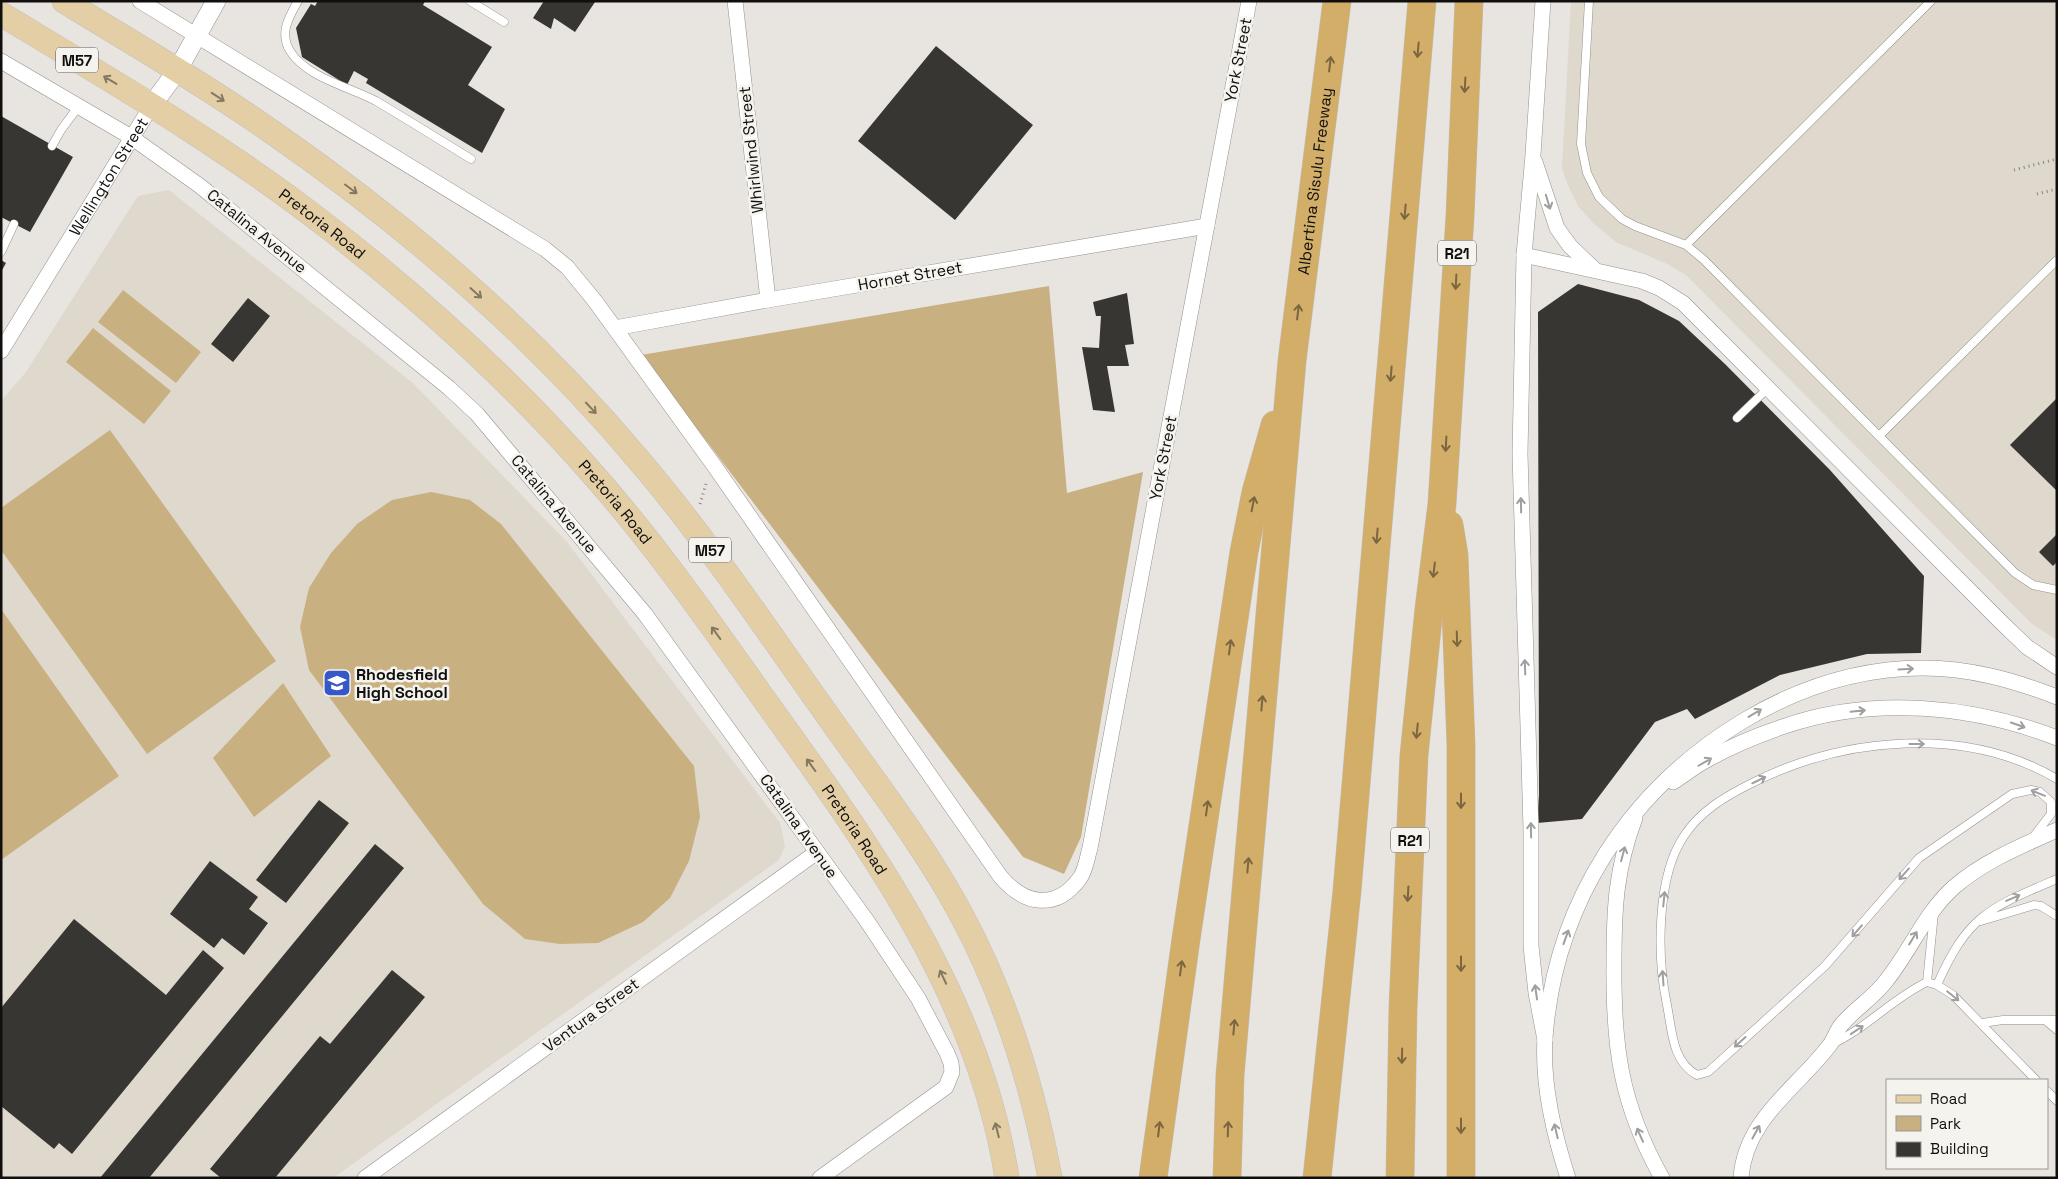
<svg xmlns="http://www.w3.org/2000/svg" width="2058" height="1179" font-family="'Space Grotesk',sans-serif">
<style>
.built{fill:#ded8cd}
.green{fill:#c9b081}
.building{fill:#383632}
.lines{fill:none;stroke-linecap:round;stroke-linejoin:round}
.service-casing{stroke:#94918d;stroke-width:9}
.minor-casing{stroke:#94918d;stroke-width:16}
.tertiary-casing{stroke:#94918d;stroke-width:20}
.primary-casing{stroke:#c1c1c0;stroke-width:25}
.motorway-casing{stroke:#c1c1c0;stroke-width:29}
.path{stroke:#868481;stroke-width:3;stroke-dasharray:1 4;stroke-linecap:butt}
.service{stroke:#fff;stroke-width:8}
.minor{stroke:#fff;stroke-width:15}
.tertiary{stroke:#fff;stroke-width:19}
.primary{stroke:#e4cea5;stroke-width:24}
.motorway{stroke:#d2ae69;stroke-width:28}
.oneway{stroke:#7b6640}
.oneway2{stroke:#857861}
.oneway3{stroke:#9f9f9f}
.labels{text-anchor:middle;dominant-baseline:central;stroke-width:5;stroke-linejoin:round;paint-order:stroke}
.shield{fill:#f5f3ee;stroke:#555351;stroke-width:1}
.shield-label{font-size:15px;font-weight:bold;fill:#100f0e}
.street-label{font-size:16px;fill:#100f0e;stroke:#f5f3ee}
.poi-label{font-size:16px;font-weight:bold;fill:#100f0e;stroke:#f5f3ee;text-anchor:start}
</style>
<rect width="100%" height="100%" fill="#e8e5e1"/>
<path class="built" d="M1571,1h486v639l-25,-16 -346,-349 -19,-11 -51,-22 -23,-19 -15,-17 -11,-23 -5,-15z
M169,190l244,193 154,159 213,281 5,23 -6,14 -446,318h-332v-777l25,-29 112,-176z"/>
<path class="green" d="M1049,286l18,207 76,-21 -62,365 -17,37 -41,-17 -382,-502z
M123,290l78,62 -25,31 -78,-61z
M93,328l78,63 -27,33 -78,-62z
M110,430l166,231 -129,93 -146,-204v-42z
M431,492l39,8 31,24 193,242 6,51 -11,44 -19,37 -27,24 -45,21 -38,1 -35,-5 -42,-35 -174,-234 -9,-43 9,-39 22,-35 26,-29 35,-24z
M1,609l118,167 -118,84z
M283,683l48,73 -77,61 -41,-59z"/>
<path class="building" d="M318,1h107l-2,4 69,42 -24,38 37,24 -23,44 -116,-70 2,-4 -14,-8 -7,14 -45,-28 -6,-29 15,-24 4,2z
M544,1h49l2,1 -20,30 -21,-14 -3,11 -18,-11z
M936,46l97,79 -78,95 -97,-79z
M1,116l72,41 -43,75 -29,-15z
M1,260l5,3 -5,9z
M1578,284l61,16 40,21 46,43 105,106 94,106 -3,77 -54,1 -87,21 -85,44 -8,-10 -32,13 -73,97 -45,4 2,-28 -1,-483z
M1127,293l7,51 -9,1 4,21h-22l8,46 -22,-2 -11,-63 17,1 2,-32h-5l-3,-14z
M248,298l22,18 -37,46 -22,-18z
M2057,398v93l-47,-46z
M2057,534v28l-4,4 -14,-14z
M319,800l30,23 -63,80 -30,-23z
M375,844l29,24 -255,310h-49z
M210,861l48,36 -9,12 19,14 -24,32 -22,-17 -8,10 -44,-34z
M74,919l92,76 37,-45 21,18 -152,186 -13,-11 -5,6 -53,-43v-98z
M392,970l33,27 -150,181h-54l-11,-9 110,-133 10,8z"/>
<g class="lines">
<defs>
<path id="service" d="M298,1c-9,16 -19,32 -8,50 17,27 60,36 86,50 32,19 64,39 95,58
M470,1l34,21
M1589,1l-8,143 6,29 12,24 23,22 13,7 51,19 18,15 311,313 18,12 24,5
M52,146l9,-16 17,-23
M1686,245l245,-244
M1,252l13,-28
M1737,418l31,-30
M1879,436l178,-176
M2034,836l17,-22v-12l-11,-10 -9,-2 -19,4 -93,64 -94,108 -117,106 -11,3c-25,-13 -25,-45 -30,-70 -10,-47 -11,-128 17,-169 16,-25 42,-40 68,-53 92,-46 213,-58 305,-4
M1981,921l53,-16 7,1 16,10
M1927,982l7,-69
M1937,985c31,-70 52,-77 120,-106
M2045,1020l12,10
M1982,1023l21,-3h54
M1832,1044c35,-16 61,-46 95,-62l10,3 16,10 83,85
M2047,1091l10,10"/>
<g id="minor">
<path d="M140,1l405,248 22,18 28,34 118,163 287,412c24,29 56,35 80,2 6,-9 7,-20 10,-30l159,-847"/>
<path d="M735,1l33,299"/>
<path d="M1543,1l-10,154 -9,100 -4,199 11,375v117l5,47 9,47"/>
<path d="M1,61l130,76 69,49 249,202 28,26 26,31 142,169 222,307 51,77 29,55 4,10 1,9 -6,15 -126,91"/>
<path d="M1535,162l22,66 13,18 24,23"/>
<path d="M1524,255l118,26 17,7 24,15 317,318 27,26 30,20"/>
<path d="M615,328l153,-28 439,-74"/>
<path id="s1" d="M1,351l151,-246"/>
<path d="M1673,782c11,-7 21,-15 32,-21 24,-14 53,-26 80,-35 87,-30 187,-21 272,12"/>
<path d="M1635,818c-19,51 -21,89 -21,143 -1,85 6,142 48,217"/>
<path d="M365,1178l452,-326"/>
<path d="M1568,1178c-14,-43 -26,-95 -23,-140 10,-135 84,-248 198,-317 55,-33 115,-53 180,-53 47,0 90,12 134,29"/>
<path d="M1741,1178c4,-59 56,-90 88,-132 6,-7 7,-16 14,-23 13,-15 31,-26 43,-42 25,-31 38,-67 68,-94 30,-26 67,-41 103,-57"/>
</g>
<path id="tertiary" d="M152,105l25,-34 39,-70"/>
<g id="primary">
<path d="M64,1c70,43 141,84 208,131 134,93 260,201 365,326 67,78 124,164 184,248 48,69 102,136 141,210 44,82 71,171 88,262"/>
<path id="s2" d="M1,14c113,68 228,135 332,217 95,74 186,158 265,249 70,80 129,168 191,254 97,135 192,276 218,444"/>
</g>
<g id="motorway">
<path d="M1449,525l5,30 7,191v432"/>
<path d="M1153,1178l33,-239 58,-387 12,-60 19,-67"/>
<path id="s3" d="M1227,1178l3,-103 62,-714 45,-360"/>
<path d="M1317,1178l30,-287 75,-890"/>
<path d="M1400,1178l3,-170 11,-253 15,-146 13,-105 18,-288 9,-215"/>
</g>
</defs>
<use href="#service" class="service-casing"/>
<use href="#minor" class="minor-casing"/>
<use href="#tertiary" class="tertiary-casing"/>
<use href="#primary" class="primary-casing"/>
<use href="#motorway" class="motorway-casing"/>
<path class="path" d="M2014,170l43,-11
M2037,194l20,-5
M700,504l6,-20"/>
<use href="#service" class="service"/>
<use href="#minor" class="minor"/>
<use href="#tertiary" class="tertiary"/>
<use href="#primary" class="primary"/>
<use href="#motorway" class="motorway"/>
</g>
<defs><path id="oneway-shaft" d="M-6 0H5M1.5-3L5.5 0L1.5 3" fill="none" stroke-width="1.6" stroke-linecap="round" stroke-linejoin="round" transform="scale(1.25)"/></defs>
<g class="oneway">
<use href="#oneway-shaft" transform="translate(1418 50) rotate(95)"/>
<use href="#oneway-shaft" transform="translate(1330 64) rotate(-83)"/>
<use href="#oneway-shaft" transform="translate(1465 85) rotate(93)"/>
<use href="#oneway-shaft" transform="translate(1405 212) rotate(95)"/>
<use href="#oneway-shaft" transform="translate(1456 282) rotate(93)"/>
<use href="#oneway-shaft" transform="translate(1298 312) rotate(-83)"/>
<use href="#oneway-shaft" transform="translate(1391 374) rotate(95)"/>
<use href="#oneway-shaft" transform="translate(1446 444) rotate(93)"/>
<use href="#oneway-shaft" transform="translate(1253 504) rotate(-79)"/>
<use href="#oneway-shaft" transform="translate(1377 536) rotate(95)"/>
<use href="#oneway-shaft" transform="translate(1434 570) rotate(97)"/>
<use href="#oneway-shaft" transform="translate(1457 639) rotate(88)"/>
<use href="#oneway-shaft" transform="translate(1230 647) rotate(-82)"/>
<use href="#oneway-shaft" transform="translate(1262 703) rotate(-85)"/>
<use href="#oneway-shaft" transform="translate(1417 731) rotate(96)"/>
<use href="#oneway-shaft" transform="translate(1461 801) rotate(90)"/>
<use href="#oneway-shaft" transform="translate(1207 808) rotate(-82)"/>
<use href="#oneway-shaft" transform="translate(1248 865) rotate(-85)"/>
<use href="#oneway-shaft" transform="translate(1408 894) rotate(93)"/>
<use href="#oneway-shaft" transform="translate(1461 964) rotate(90)"/>
<use href="#oneway-shaft" transform="translate(1181 968) rotate(-82)"/>
<use href="#oneway-shaft" transform="translate(1234 1027) rotate(-85)"/>
<use href="#oneway-shaft" transform="translate(1402 1056) rotate(91)"/>
<use href="#oneway-shaft" transform="translate(1461 1126) rotate(90)"/>
<use href="#oneway-shaft" transform="translate(1159 1129) rotate(-83)"/>
<use href="#oneway-shaft" transform="translate(1228 1129) rotate(-88)"/>
</g>
<g class="oneway2">
<use href="#oneway-shaft" transform="translate(110 80) rotate(-149)"/>
<use href="#oneway-shaft" transform="translate(218 97) rotate(33)"/>
<use href="#oneway-shaft" transform="translate(351 189) rotate(37)"/>
<use href="#oneway-shaft" transform="translate(476 293) rotate(42)"/>
<use href="#oneway-shaft" transform="translate(591 408) rotate(47)"/>
<use href="#oneway-shaft" transform="translate(716 633) rotate(-126)"/>
<use href="#oneway-shaft" transform="translate(811 765) rotate(-126)"/>
<use href="#oneway-shaft" transform="translate(943 977) rotate(-115)"/>
<use href="#oneway-shaft" transform="translate(997 1130) rotate(-104)"/>
</g>
<g class="oneway3">
<use href="#oneway-shaft" transform="translate(1548 202) rotate(73)"/>
<use href="#oneway-shaft" transform="translate(1521 505) rotate(-91)"/>
<use href="#oneway-shaft" transform="translate(1525 667) rotate(-92)"/>
<use href="#oneway-shaft" transform="translate(1906 669) rotate(-3)"/>
<use href="#oneway-shaft" transform="translate(1858 711) rotate(-6)"/>
<use href="#oneway-shaft" transform="translate(1755 713) rotate(-31)"/>
<use href="#oneway-shaft" transform="translate(2018 725) rotate(19)"/>
<use href="#oneway-shaft" transform="translate(1917 744)"/>
<use href="#oneway-shaft" transform="translate(1705 762) rotate(-30)"/>
<use href="#oneway-shaft" transform="translate(1759 780) rotate(-26)"/>
<use href="#oneway-shaft" transform="translate(2038 793) rotate(-158)"/>
<use href="#oneway-shaft" transform="translate(1531 830) rotate(-91)"/>
<use href="#oneway-shaft" transform="translate(1623 854) rotate(-75)"/>
<use href="#oneway-shaft" transform="translate(1904 874) rotate(132)"/>
<use href="#oneway-shaft" transform="translate(2013 898) rotate(-23)"/>
<use href="#oneway-shaft" transform="translate(1664 899) rotate(-84)"/>
<use href="#oneway-shaft" transform="translate(1857 931) rotate(131)"/>
<use href="#oneway-shaft" transform="translate(1566 937) rotate(-70)"/>
<use href="#oneway-shaft" transform="translate(1913 938) rotate(-59)"/>
<use href="#oneway-shaft" transform="translate(1663 978) rotate(-94)"/>
<use href="#oneway-shaft" transform="translate(1536 992) rotate(-98)"/>
<use href="#oneway-shaft" transform="translate(1953 996) rotate(39)"/>
<use href="#oneway-shaft" transform="translate(1857 1030) rotate(-34)"/>
<use href="#oneway-shaft" transform="translate(1740 1042) rotate(138)"/>
<use href="#oneway-shaft" transform="translate(1556 1131) rotate(-103)"/>
<use href="#oneway-shaft" transform="translate(1756 1132) rotate(-61)"/>
<use href="#oneway-shaft" transform="translate(1640 1135) rotate(-114)"/>
</g>
<defs>
<symbol id="school-square" viewBox="-11 -11 22 22"><rect x="-9" y="-9" width="18" height="18" rx="4" fill="#3657c8" stroke="#f5f3ee"/><path d="M0-5L7-2L0 1L-7-2ZM-4 1L0 2.5L4 1V4Q0 6-4 4Z" fill="#fff"/></symbol>
</defs>
<g fill-rule="evenodd">
<use href="#school-square" x="321" y="667" width="32" height="32"/>
</g>
<g class="labels">
<g class="shield">
<rect x="56" y="47.5" width="42" height="25" rx="4"/>
<rect x="1438" y="240.5" width="38" height="25" rx="4"/>
<rect x="689" y="537.5" width="42" height="25" rx="4"/>
<rect x="1391" y="827.5" width="38" height="25" rx="4"/>
</g>
<g class="shield-label">
<text x="77" y="60">M57</text>
<text x="1457" y="253">R21</text>
<text x="710" y="550">M57</text>
<text x="1410" y="840">R21</text>
</g>
<g class="street-label">
<text transform="translate(1238 60) rotate(-79)">York Street</text>
<text transform="translate(751 150) rotate(-96)">Whirlwind Street</text>
<text stroke="none"><textPath href="#s1" startOffset="205">Wellington Street</textPath></text>
<text stroke="none"><textPath href="#s3" startOffset="1001">Albertina Sisulu Freeway</textPath></text>
<text stroke="none"><textPath href="#s2" startOffset="384">Pretoria Road</textPath></text>
<text transform="translate(257 231) rotate(39)">Catalina Avenue</text>
<text transform="translate(910 276) rotate(-10)">Hornet Street</text>
<text transform="translate(1163 458) rotate(-79)">York Street</text>
<text stroke="none"><textPath href="#s2" startOffset="789">Pretoria Road</textPath></text>
<text transform="translate(554 504) rotate(50)">Catalina Avenue</text>
<text transform="translate(799 826) rotate(55)">Catalina Avenue</text>
<text stroke="none"><textPath href="#s2" startOffset="1195">Pretoria Road</textPath></text>
<text transform="translate(591 1015) rotate(-36)">Ventura Street</text>
</g>
<g class="poi-label">
<text x="356" y="674">Rhodesfield<tspan x="356" dy="18">High School</tspan></text>
</g>
</g>
<rect width="2058" height="1179" fill="none" stroke="#100f0e" stroke-width="5"/>
<rect x="1886" y="1079" width="162" height="90" fill="#f5f3ee" stroke="#999894"/>
<rect x="1896" y="1095" width="25" height="8" fill="#e4cea5" stroke="#999894"/>
<text x="1930" y="1104" font-size="15" fill="#100f0e">Road</text>
<rect x="1896" y="1116" width="25" height="15" fill="#c9b081" stroke="#999894"/>
<text x="1930" y="1129" font-size="15" fill="#100f0e">Park</text>
<rect x="1896" y="1142" width="25" height="15" fill="#383632" stroke="#999894"/>
<text x="1930" y="1154" font-size="15" fill="#100f0e">Building</text>
</svg>
